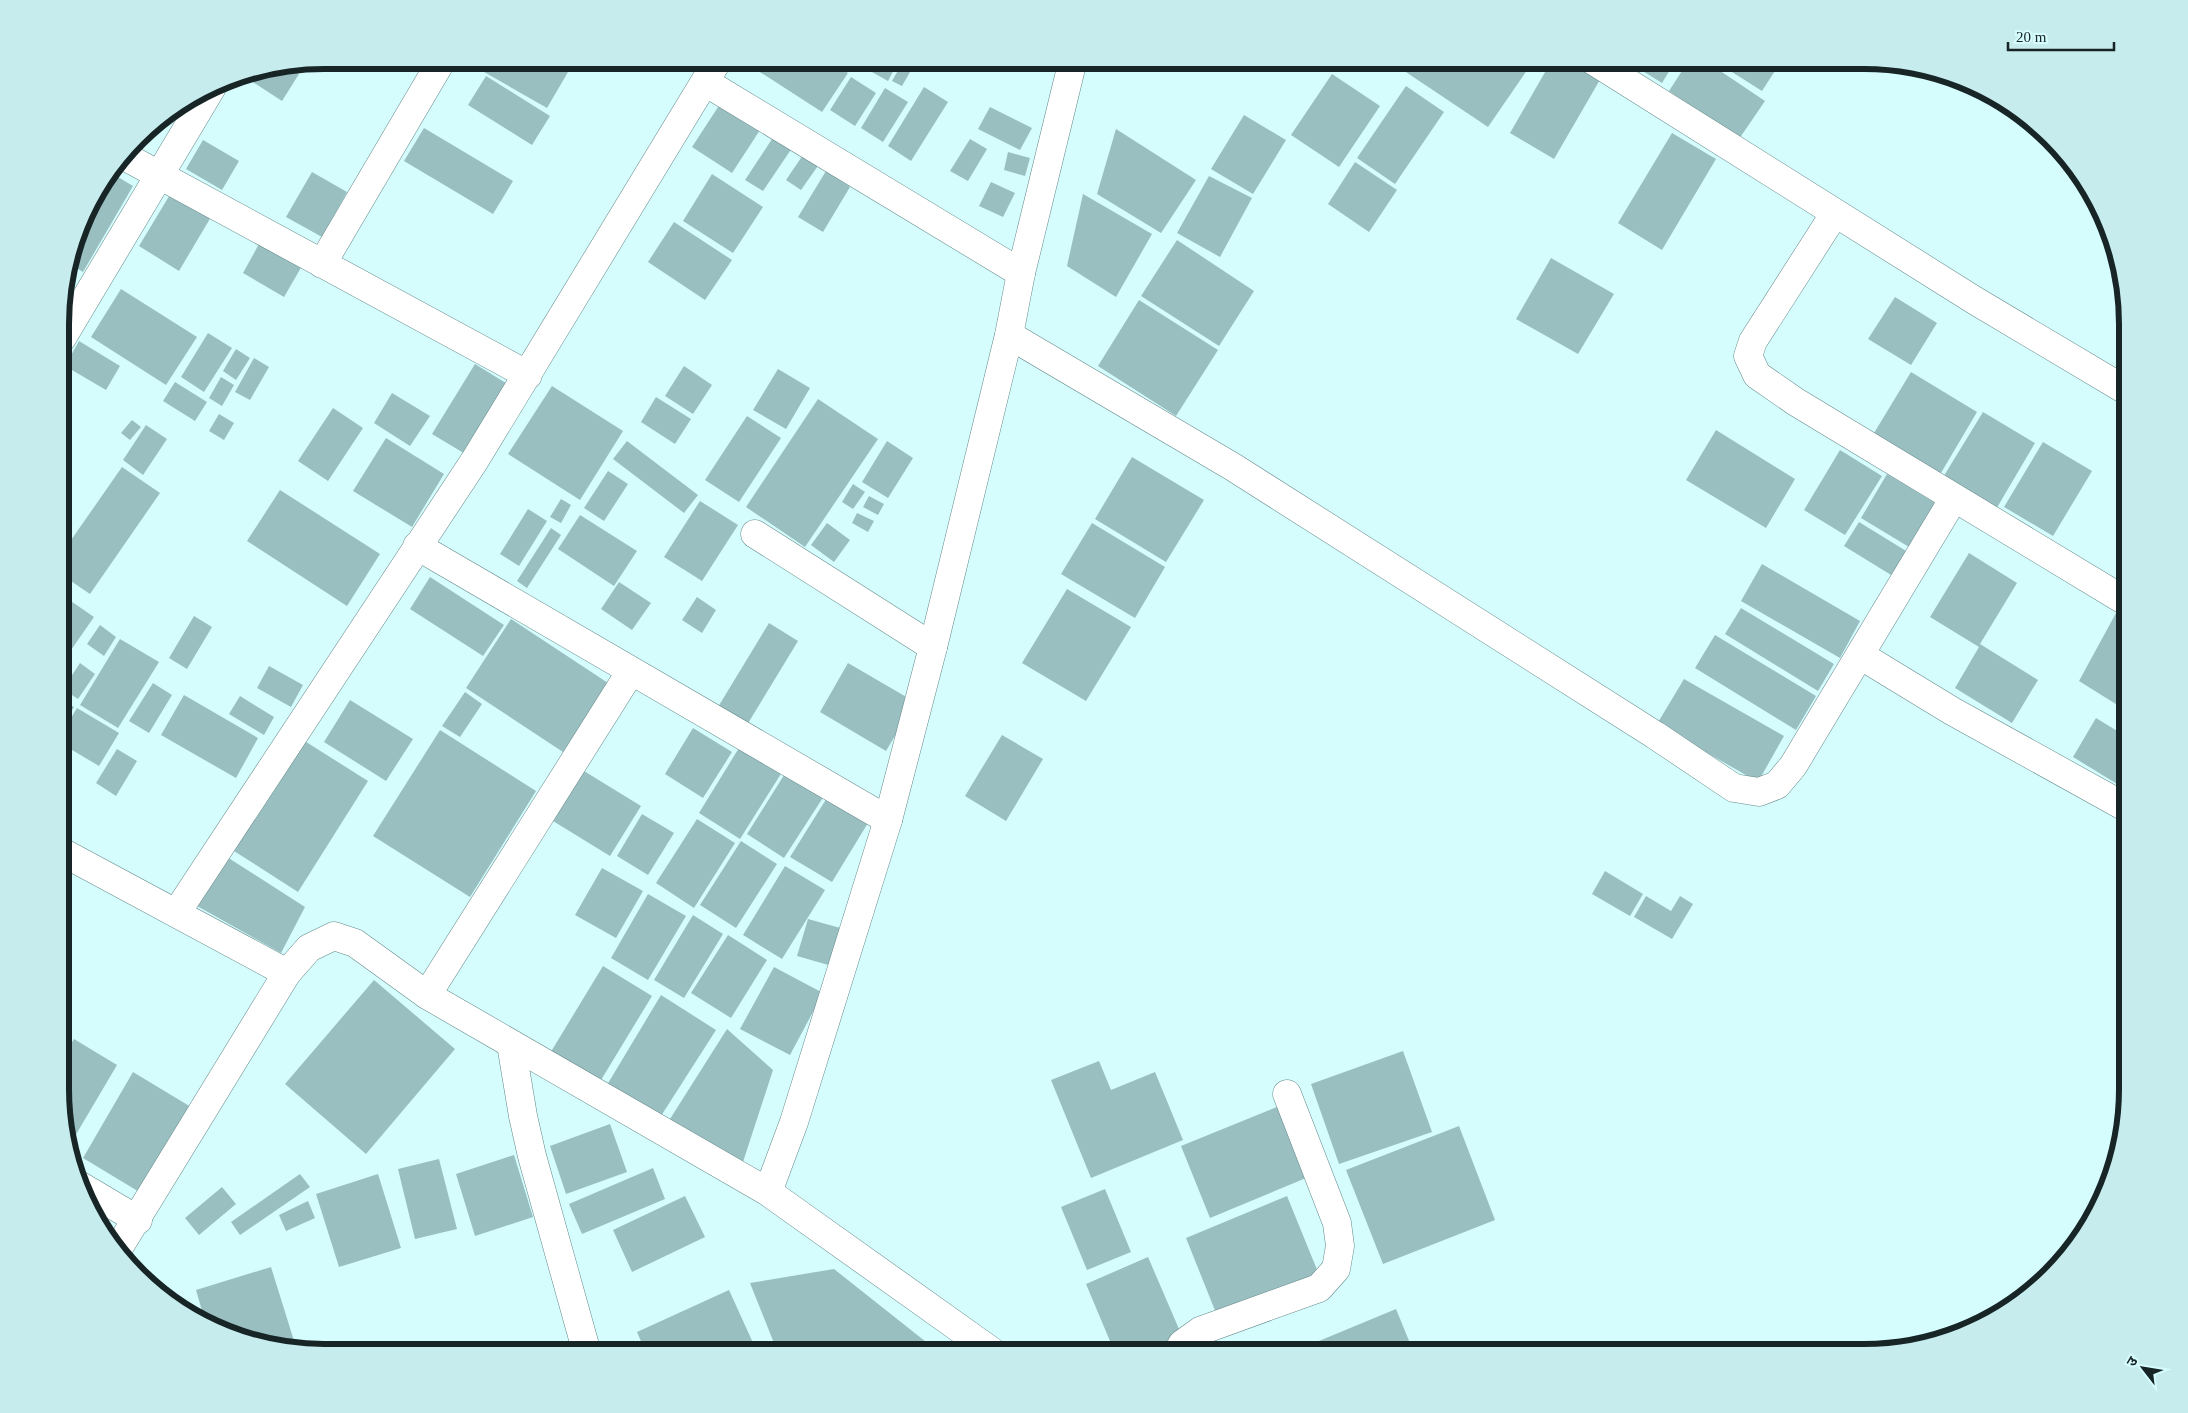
<svg xmlns="http://www.w3.org/2000/svg" width="2188" height="1413" font-family="'Times New Roman','Noto Sans Devanagari',serif">
<style>
.building{fill:#99bfc0}
.lines{fill:none;stroke-linecap:round;stroke-linejoin:round}
.street-casing{stroke:#65898a;stroke-width:29}
.secondary-casing{stroke:#65898a;stroke-width:29}
.street{stroke:#fff;stroke-width:28}
.secondary{stroke:#fff;stroke-width:28}
.rim{fill:none;stroke:#172526;stroke-width:6}
</style>
<rect width="100%" height="100%" fill="#d6fdfe"/>
<path class="building" d="M463,60h112l-28,48z
M752,60h77l19,13 -26,39 -73,-47z
M867,60h32l-11,21 -25,-14z
M904,60l10,5 -12,21 -10,-5z
M1388,60h146l-46,67z
M1552,60h19l30,18 -47,81 -44,-26z
M1625,60h51l-14,23z
M1689,60h15l61,41 -26,38 -70,-48z
M1713,60h69l-20,31z
M288,67l11,7 -17,27 -37,-24z
M1332,74l48,32 -41,61 -48,-32z
M486,76l64,40 -18,29 -64,-40z
M851,77l25,16 -21,33 -25,-16z
M1406,86l38,26 -49,72 -38,-26z
M924,87l24,15 -37,59 -23,-15z
M885,88l23,14 -25,40 -22,-14z
M720,104l40,26 -28,43 -40,-26z
M990,107l42,21 -12,22 -42,-21z
M1244,115l42,25 -33,54 -42,-25z
M424,128l89,53 -20,33 -89,-53z
M1116,129l80,51 -35,53 -64,-39z
M1672,133l44,26 -54,91 -44,-27z
M774,136l18,12 -29,43 -18,-11z
M970,139l17,10 -19,32 -18,-10z
M203,140l36,21 -17,29 -36,-21z
M807,149l15,11 -21,30 -15,-10z
M1008,152l22,6 -5,18 -21,-6z
M1355,162l42,28 -28,42 -41,-28z
M826,171l24,16 -27,45 -25,-15z
M312,172l35,20 -25,45 -36,-20z
M113,174l20,12 -50,86 -13,-8 17,-57z
M712,174l51,33 -30,46 -50,-32z
M1209,176l43,22 -32,59 -43,-24z
M991,182l24,11 -12,24 -24,-11z
M171,193l40,24 -32,54 -40,-25z
M1083,194l69,40 -36,63 -49,-31z
M674,222l58,38 -27,40 -57,-38z
M264,235l42,24 -22,38 -41,-24z
M1177,240l77,51 -35,55 -78,-50z
M1551,258l63,36 -36,60 -62,-35z
M121,289l76,48 -31,48 -75,-48z
M1895,297l42,26 -26,42 -43,-26z
M1139,300l79,50 -42,66 -78,-50z
M208,333l24,15 -28,44 -23,-15z
M79,341l41,25 -14,24 -41,-24z
M236,349l14,9 -14,22 -13,-9z
M254,358l15,9 -19,33 -15,-8z
M475,364l34,21 -42,70 -35,-21z
M684,366l28,19 -19,29 -28,-18z
M778,369l32,19 -24,41 -33,-19z
M1911,372l66,40 -39,66 -67,-40z
M221,377l13,8 -12,21 -13,-8z
M175,382l32,20 -12,19 -32,-20z
M552,386l71,45 -43,69 -72,-46z
M392,393l38,23 -20,30 -36,-23z
M656,397l35,22 -16,25 -34,-22z
M818,399l60,40 -73,108 -59,-40z
M333,408l30,20 -35,53 -30,-20z
M1983,412l52,31 -40,68 -53,-32z
M219,414l15,9 -10,17 -15,-9z
M747,416l34,22 -42,64 -34,-22z
M132,420l9,7 -11,13 -9,-7z
M146,425l21,14 -24,36 -20,-15z
M1716,430l79,49 -29,49 -80,-48z
M386,438l58,36 -32,53 -59,-36z
M627,441l71,54 -14,18 -71,-54z
M887,441l26,17 -25,40 -26,-16z
M2043,442l49,29 -39,65 -49,-29z
M1840,450l42,26 -37,59 -41,-25z
M1132,457l72,43 -38,62 -71,-43z
M122,467l38,26 -70,101 -28,-19v-22z
M608,471l20,13 -24,37 -20,-13z
M1887,474l53,32 -26,44 -53,-32z
M853,484l12,8 -12,17 -11,-7z
M280,490l100,64 -33,52 -100,-65z
M869,496l15,8 -6,11 -15,-8z
M561,499l10,6 -10,18 -11,-6z
M700,501l38,24 -36,56 -38,-24z
M528,509l19,12 -28,45 -19,-12z
M857,513l17,8 -6,11 -16,-9z
M580,515l57,36 -23,35 -56,-37z
M1859,522l52,32 -15,24 -52,-32z
M827,523l23,17 -16,22 -23,-17z
M1092,523l73,44 -30,51 -74,-44z
M551,528l10,7 -34,53 -10,-7z
M1969,553l48,30 -37,61 58,36 -26,43 -57,-35 24,-41 -49,-30z
M1762,564l98,57 -20,37 -99,-57z
M430,577l74,48 -21,31 -73,-47z
M619,582l32,21 -19,27 -31,-21z
M1067,589l64,38 -45,74 -64,-38z
M62,595l32,22 -32,46z
M697,597l19,13 -14,23 -20,-13z
M1741,608l93,56 -16,27 -93,-57z
M2116,613l11,6v92l-48,-30z
M194,616l18,11 -25,42 -18,-11z
M511,619l97,64 -45,69 -97,-64z
M769,623l29,18 -51,84 -29,-18z
M100,625l16,12 -12,19 -17,-12z
M1715,635l101,61 -20,34 -101,-62z
M120,639l39,23 -41,66 -38,-23z
M80,663l15,11 -17,25 -15,-10z
M848,663l67,39 -29,49 -66,-39z
M269,666l34,19 -12,22 -34,-19z
M1684,679l100,57 -26,46 -101,-58z
M153,683l19,12 -23,38 -20,-12z
M465,692l17,12 -22,33 -18,-11z
M184,695l74,43 -22,40 -75,-43z
M240,696l34,21 -10,18 -35,-21z
M62,700l12,7 -12,19z
M350,700l63,39 -27,42 -62,-39z
M77,708l42,25 -20,33 -37,-22v-11z
M2096,718l31,19v53l-54,-33z
M693,728l39,24 -29,46 -38,-24z
M440,730l96,61 -66,106 -97,-61z
M1002,735l41,24 -37,62 -41,-25z
M303,740l65,41 -70,111 -64,-41z
M742,743l42,26 -44,70 -41,-26z
M117,749l20,12 -21,35 -20,-13z
M584,771l57,35 -31,50 -57,-35z
M786,772l38,24 -40,62 -37,-24z
M830,793l41,25 -39,64 -42,-25z
M642,814l32,19 -26,42 -31,-19z
M697,819l38,24 -41,65 -38,-25z
M741,841l36,23 -41,64 -36,-23z
M227,857l78,50 -24,46 -84,-47z
M785,866l40,24 -43,69 -39,-24z
M602,868l41,23 -27,47 -41,-23z
M1605,871l38,23 -13,22 -38,-22z
M648,894l38,22 -38,64 -37,-22z
M1646,896l25,15 9,-15 13,8 -21,35 -38,-22z
M693,915l30,19 -39,64 -30,-18z
M808,919l36,10 -12,37 -35,-10z
M728,935l39,25 -36,58 -40,-25z
M603,966l49,30 -54,89 -49,-30z
M774,967l49,26 -33,62 -50,-26z
M374,980l81,69 -89,105 -81,-70z
M661,995l55,35 -55,86 -54,-31z
M727,1029l46,41 -30,92 -73,-43z
M74,1039l43,26 -49,83 -6,-25v-64z
M1403,1051l29,81 -93,32 -28,-80z
M1099,1061l12,29 44,-18 28,68 -92,38 -40,-98z
M133,1072l58,35 -50,86 -58,-35z
M1277,1107l29,71 -96,40 -29,-72z
M610,1124l17,48 -61,22 -16,-48z
M1459,1126l36,94 -112,44 -37,-94z
M514,1155l19,62 -58,19 -19,-62z
M439,1159l18,70 -42,10 -17,-70z
M653,1168l12,31 -83,35 -13,-30z
M300,1174l10,13 -70,48 -9,-13z
M378,1174l23,74 -62,19 -23,-73z
M222,1187l14,17 -37,31 -14,-17z
M1105,1189l26,63 -44,18 -26,-63z
M685,1196l20,41 -73,35 -19,-42z
M1287,1196l33,81 -104,36 -30,-75z
M308,1201l7,17 -29,13 -7,-16z
M1148,1257l34,79 -41,17h-26l-29,-69z
M271,1267l24,77 -11,4 -29,-4 -50,-23 -9,-31z
M834,1269l106,84h-162l-28,-70z
M729,1290l25,55 -17,8h-91l-9,-21z
M1396,1309l18,44h-124z"/>
<g class="lines">
<defs>
<path id="street" d="M1592,60l382,240 153,91
M705,82l316,191
M126,157l402,218
M1835,213l-82,128 -5,15 9,19 39,27 331,200
M322,264l120,-204
M1009,335l224,132 422,268 79,53 25,4 18,-7 16,-19 161,-268
M62,338l150,-251
M755,534l178,113
M417,546l471,274
M1860,655l92,56 175,97
M62,852l225,121
M177,912l298,-452 243,-400
M427,995l204,-324
M511,1044l12,72 9,40 55,197
M79,1185l59,35
M1178,1353l4,-9 18,-13 119,-43 17,-19 4,-23 -3,-23 -50,-129"/>
<path id="secondary" d="M768,1192l26,-70 94,-302 45,-173 76,-312 12,-62 52,-213
M118,1249l169,-276 22,-25 25,-12 21,7 72,52 341,197 226,161"/>
</defs>
<use href="#street" class="street-casing"/>
<use href="#secondary" class="secondary-casing"/>
<use href="#street" class="street"/>
<use href="#secondary" class="secondary"/>
</g>
<path d="M0 0H2188V1413H0ZM324 69H1864A255 255 0 0 1 2119 324V1089A255 255 0 0 1 1864 1344H324A255 255 0 0 1 69 1089V324A255 255 0 0 1 324 69Z" fill="#c7eced" fill-rule="evenodd"/>
<path class="rim" d="M324 69H1864A255 255 0 0 1 2119 324V1089A255 255 0 0 1 1864 1344H324A255 255 0 0 1 69 1089V324A255 255 0 0 1 324 69Z"/>
<g transform="translate(2143 1368) rotate(301)" stroke="#d6fdfe" stroke-width="4" paint-order="stroke">
<path d="M0-4L9 19L0 12L-9 19Z" fill="#172526"/>
<text y="-8" font-size="14" font-weight="bold" text-anchor="middle" fill="#172526">उ</text>
</g>
<path d="M2008 42v8h106v-8" fill="none" stroke="#172526" stroke-width="2.5"/>
<text x="2016" y="42" font-size="15" fill="#172526" stroke="#d6fdfe" stroke-width="4" paint-order="stroke">20 m</text>
</svg>
